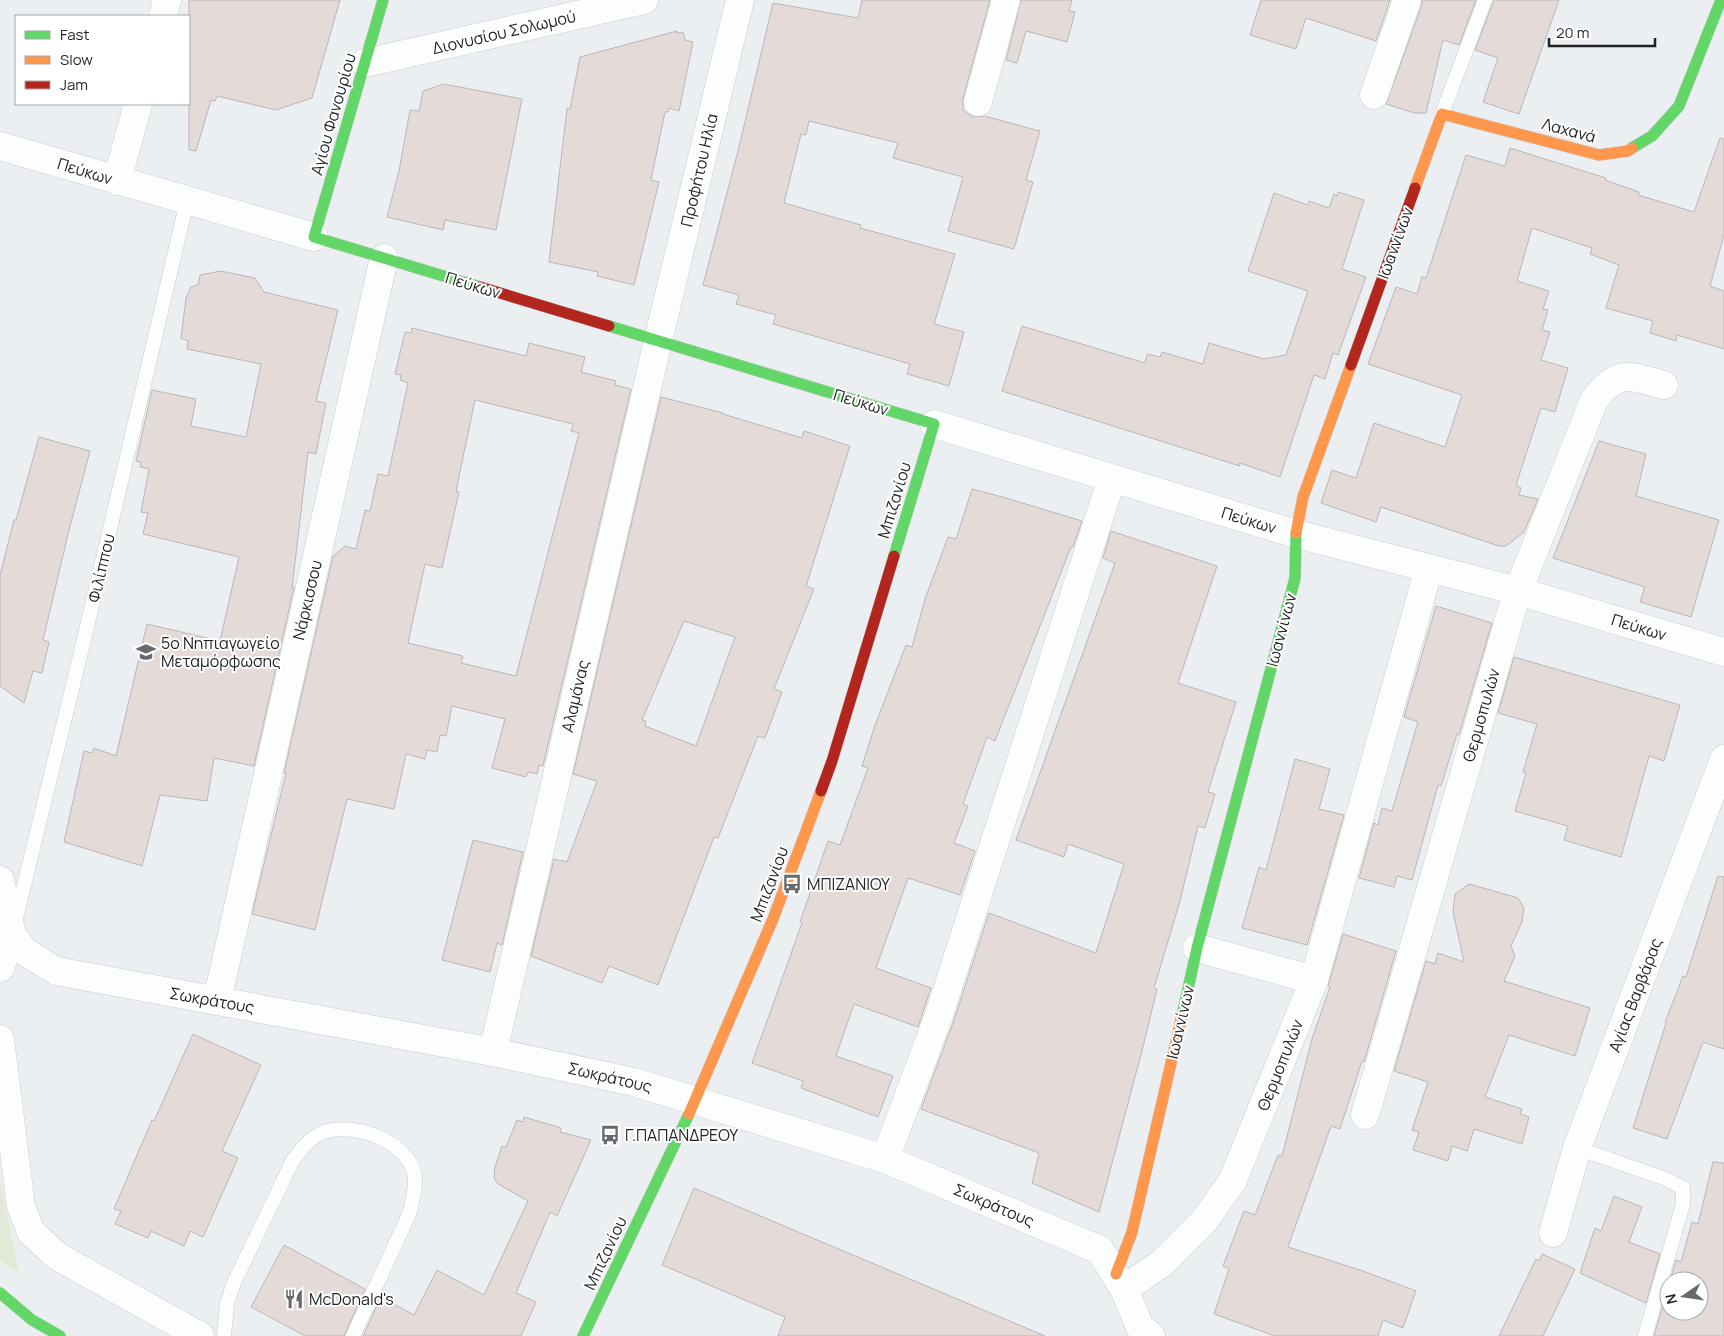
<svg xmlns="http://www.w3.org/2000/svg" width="1724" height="1336" font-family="Manrope,sans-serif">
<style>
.green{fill:#e3e9d7}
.building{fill:#e4dbd8;stroke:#b8b7b8;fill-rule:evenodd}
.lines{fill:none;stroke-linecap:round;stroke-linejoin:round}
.lane-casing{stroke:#caccd0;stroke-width:15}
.street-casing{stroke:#caccd0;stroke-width:29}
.fast-casing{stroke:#caccd0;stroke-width:12}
.slow-casing{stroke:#caccd0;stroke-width:12}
.jam-casing{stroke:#caccd0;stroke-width:12}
.lane{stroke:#fcfdfd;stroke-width:14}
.street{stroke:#fcfdfd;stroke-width:28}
.fast{stroke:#63d668;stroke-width:11}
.slow{stroke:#ff974d;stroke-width:11}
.jam{stroke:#b3261e;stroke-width:11}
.labels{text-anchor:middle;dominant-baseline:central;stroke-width:4;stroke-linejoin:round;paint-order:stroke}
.street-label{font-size:16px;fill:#1f2124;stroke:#fff}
.poi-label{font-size:16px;fill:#1f2124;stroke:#fff;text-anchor:start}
</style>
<rect width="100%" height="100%" fill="#eceff2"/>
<path class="green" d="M0,1178l19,96 -19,-13z"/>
<path class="building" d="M189,0h151l-28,98 -36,12 -59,-14 -2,5 -4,-1 -15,51 -7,-1z
M862,0h128l-27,98v12l10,7 11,-1 56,15 -14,49 7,2 -19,67 -66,-18 15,-54 -70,-19 5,-15 -89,-22 -3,14 -5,-1 -17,69 77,22 -1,3 95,26 -21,70 30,8 -15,54 -42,-12 3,-10 -137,-40 3,-9 -40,-11 3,-9 -36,-10 37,-142 33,-140 85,15z
M1021,0h51l-3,11 6,1 -8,30 -41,-11 -9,32 -11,-3z
M1261,0h129l-14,41 -70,-23 -10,31 -46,-14z
M1422,0h54l-17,45 -16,-5 -17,73h-12l-28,-9 36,-99z
M1494,0h65l-40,114 -36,-12 15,-44 -23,-8z
M677,31v2l6,-1 2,8 8,2 -14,69 -10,-3 -1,4h-3l-14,68 8,2 -25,103 -37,-9 1,-4 -49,-10 18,-154 3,1 10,-52z
M444,84l78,15 -26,131 -51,-10 -2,10 -56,-13 12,-46 11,-61 9,1 4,-20z
M1720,138l4,1v96l-14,51 14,5v58l-47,-14 -1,6 -26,-8 3,-12 -47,-13 13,-43 -29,-11 2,-6 -60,-20 -15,53 32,10 -6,18 5,1 -6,20 8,2 -9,28 27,8 -13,44 -14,-4 -25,77 5,3 -2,7 19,4 -14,33 -18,14h-7l-118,-39 -5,15 -55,-19 11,-33 24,8 18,-55 71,24 17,-52 -94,-31 28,-77 21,7 5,-17 4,1 40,-123 39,11 5,-18 96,30 -1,2 34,12 -1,3 56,17z
M1338,192l26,8 -22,69 24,8 -28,78 -5,-2 -8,26 -11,-4 -34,102 -40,-14v3l-238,-75 20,-65 123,37 2,-9 13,3 2,-5 41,12 6,-21 55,16 22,-4 22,-64 -60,-20 26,-78 34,12 1,-4 20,7 5,-14 3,2z
M221,271l34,7 9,14 74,18 -22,91 10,2 -10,51 -8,-2 -16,136 2,-1 -40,179 -40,-8 -7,43 -47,-6 -18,71 -78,-24 20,-91 8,2 2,-5 22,8 31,-132 73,17 19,-84 -96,-23 5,-21 -7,-1 8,-43 -9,-2 1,-5 -5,-1 16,-71 44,9 -5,27 55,11 15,-73 -74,-15 1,-8 -7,-3 5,-40 5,-11 7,-2 2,-10z
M412,328l114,28 3,-13 56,14 -4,15 35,9 -1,4 16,4 -88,377 -4,-1 -2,9 -9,-2 -2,5 -34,-9 13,-49 -53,-13 -6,30 -6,-1 -3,17 -10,-2 -2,9 -19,-5 -12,55 -47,-10 -32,131 -63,-16 34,-141h-2l49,-217 12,-10 11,3 9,-39 5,1 8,-37 10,2 20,-93 -8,-3 1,-5 -6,-1 10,-42 6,1zM475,400l98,24 -2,7 8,2 -63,243 -55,-13 2,-7 -55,-13 17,-79 17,4 17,-76 -3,-1z
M661,397l62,16v1l79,24 2,-7 46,15 -44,140 8,3 -40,100 8,3 -17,46 -7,-2 -40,102 -4,-1 -56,148 -49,-19 -7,17 -71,-27 23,-97 13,3 30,-81 -24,-7zM684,621l51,16 -39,109 -51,-20 1,-5 -4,-1z
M39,437l51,14 -21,79 -26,110 6,2 -7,31 -9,-2 -9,32 -24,-17v-111l14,-55h2z
M1599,441l47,13 -10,42 83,24 -28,97 -51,-15 5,-15 -92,-29z
M972,489l34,9 76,23 -9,26h-2l-76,194 -8,-4 -24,67 5,2 -14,37 21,8 -15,44 -52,-17 -32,90 55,20 -13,39 -64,-23 -18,52 57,20 -15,41 -77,-29 2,-7 -51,-18 50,-140 -2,-1 28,-81 12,4 28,-77 -6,-2 12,-38 32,-83 6,2 13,-48 23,-62 8,2z
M1111,531l106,35 -39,117 58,19 -28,90 7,2 -10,34 -7,-2 -18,75 -26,87 3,1 -14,58 -44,165 -67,-29 7,-30 -118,-44 33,-89 35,-107 107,40 28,-89 -56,-20 -4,13 -48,-17 99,-277 -12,-5z
M1436,606l56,17 -33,112 -2,-1 -16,52 -3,-1 -26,95 -15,-4 -3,11 -35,-9 15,-55 4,2 4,-17 10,3 26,-89 -14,-5z
M1514,657l166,48 -16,56 -15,-5 -28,101 -57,-17 4,-14 -53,-15 11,-38 -3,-1 14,-48 -39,-11z
M1295,759l35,10 -11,40 25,6 -37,130 -65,-17 17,-61 7,3z
M473,840l50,12 -21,93 -5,-2 -7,29 -48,-12z
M1718,876l6,1v172l-21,-7 -36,97 -34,-11 33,-105 -1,-1 18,-46 3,1z
M1469,884l49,14 6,10 -2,14 -11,24 4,10 -11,25 86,27 -15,48 -66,-21 -24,62 37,12 -2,5 9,3 -7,27 -48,-15 -7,22 -15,-5 -4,15 -35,-11 6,-18 -7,-2 16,-48 -34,-11 32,-110 9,3 3,-11 26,9 -11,-50 2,-18z
M1343,934l53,17 -32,111 -2,-1 -22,68 -9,-3 -43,121 75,24 53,20 -13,37 -20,-8 -5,16h-103l-61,-22 15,-45 -6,-3 21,-55 11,4 23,-60 4,1 30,-117 18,-52 -2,-1z
M193,1034l68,31 -39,86 16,7 -35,79 -13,-6 -6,15 -33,-15 -3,7 -33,-14 6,-13 -7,-2 38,-89 2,1z
M524,1117l37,11 -1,4 31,8 -34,76 -7,-4 -34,81 20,9 -15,34h-158l18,-39 33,18 23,-45 47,25 44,-94 -30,-17 -4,-6 1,-11 7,-21 4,1 11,-27 6,2z
M1713,1162l11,1v173h-70l15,-52v27h30v-30h-29l6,-21 5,2 11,-40 6,2z
M694,1188l351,148h-267l7,-19 -123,-52z
M1614,1196l28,11 -13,35 31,12 -14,49 -66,-30 15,-45 6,3z
M284,1245l81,44 -21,47h-39l-54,-29z
M1542,1254l33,15 -32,67h-44l37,-77 3,2z"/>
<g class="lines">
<defs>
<path id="lane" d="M1442,114l43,-114
M15,922l67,-274 105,-447
M1577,1148l89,31 17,9v16l-38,132
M224,1336l3,-32 6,-19 60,-125c9,-11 17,-23 31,-28 31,-10 86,9 91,45 1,12 -3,24 -5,35l-57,124"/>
<path id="street" d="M163,16l4,-16
M365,63l279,-63
M1374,95l33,-95
M978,102l28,-102
M0,146l314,91
M117,181l21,-77
M934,424l362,110 222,57 206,61
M0,880l12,55 -12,33
M12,935l12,16 32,20 437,81 141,30 251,77 215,91 24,39 16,38 11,9
M1197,948l117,32
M217,1001l167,-743
M0,1039l21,167 10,26 26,24 143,80
M493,1052l165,-711 82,-341
M1365,1115l146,-502 7,-22 76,-191c24,-32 36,-24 70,-15
M885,1159l54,-144 173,-537
M1553,1233l24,-85 147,-389
M1124,1289l38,-26 43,-43 28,-40 81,-200 115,-412"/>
<path id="fast" d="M383,0l-69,237 166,50
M1632,148l20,-12 27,-30 42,-106
M609,326l325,98 -40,132
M1181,1020l16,-72 98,-370 1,-45
M0,1293l32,27 28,16
M583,1336l106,-222"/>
<path id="slow" d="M1415,188l27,-74 157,41 29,-4 4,-3
M1296,533l7,-36 48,-132
M689,1114l84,-195 48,-128
M1116,1274l16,-42 49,-212"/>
<path id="jam" d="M480,287l129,39
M1351,365l64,-177
M821,791l11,-30 62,-205"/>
</defs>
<use href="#lane" class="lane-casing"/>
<use href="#street" class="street-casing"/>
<use href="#fast" class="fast-casing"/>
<use href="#slow" class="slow-casing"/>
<use href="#jam" class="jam-casing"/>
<use href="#lane" class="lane"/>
<use href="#street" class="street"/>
<use href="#fast" class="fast"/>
<use href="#slow" class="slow"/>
<use href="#jam" class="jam"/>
</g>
<defs>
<symbol id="school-bare" viewBox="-9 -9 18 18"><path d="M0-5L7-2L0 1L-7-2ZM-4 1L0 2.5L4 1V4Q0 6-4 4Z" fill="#67696c" stroke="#fff" stroke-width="2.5" paint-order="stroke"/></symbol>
<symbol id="bus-bare" viewBox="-9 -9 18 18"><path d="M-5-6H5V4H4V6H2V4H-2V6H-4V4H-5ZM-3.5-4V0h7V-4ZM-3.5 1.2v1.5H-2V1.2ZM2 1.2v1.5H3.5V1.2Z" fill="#67696c" stroke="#fff" stroke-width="2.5" paint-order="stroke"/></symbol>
<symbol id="restaurant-bare" viewBox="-9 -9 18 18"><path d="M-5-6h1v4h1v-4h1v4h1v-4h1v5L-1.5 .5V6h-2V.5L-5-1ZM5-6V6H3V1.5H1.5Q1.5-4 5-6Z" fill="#67696c" stroke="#fff" stroke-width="2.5" paint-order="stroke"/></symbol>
</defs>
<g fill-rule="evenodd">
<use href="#school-bare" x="132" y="638" width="28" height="28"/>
<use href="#bus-bare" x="778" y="870" width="28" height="28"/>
<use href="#bus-bare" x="596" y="1121" width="28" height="28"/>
<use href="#restaurant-bare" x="280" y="1285" width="28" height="28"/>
</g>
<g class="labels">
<g class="street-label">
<text transform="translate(504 32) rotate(-13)">Διονυσίου Σολωμού</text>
<text transform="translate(333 114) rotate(-74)">Αγίου Φανουρίου</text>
<text transform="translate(1569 130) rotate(15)">Λαχανά</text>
<text transform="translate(699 170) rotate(-77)">Προφήτου Ηλία</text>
<text transform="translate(85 171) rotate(17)">Πεύκων</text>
<text transform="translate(1395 243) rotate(-70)">Ιωαννίνων</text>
<text transform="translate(473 285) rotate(17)">Πεύκων</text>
<text transform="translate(861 402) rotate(17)">Πεύκων</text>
<text transform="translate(894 500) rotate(-73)">Μπιζανίου</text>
<text transform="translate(1249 520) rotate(17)">Πεύκων</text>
<text transform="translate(101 568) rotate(-77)">Φιλίππου</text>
<text transform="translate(307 600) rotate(-77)">Νάρκισσου</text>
<text transform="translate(1639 627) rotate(17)">Πεύκων</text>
<text transform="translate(1281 630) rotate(-75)">Ιωαννίνων</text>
<text transform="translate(575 696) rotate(-77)">Αλαμάνας</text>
<text transform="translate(1481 715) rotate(-74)">Θερμοπυλών</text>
<text transform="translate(769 884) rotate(-69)">Μπιζανίου</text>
<text transform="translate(1635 995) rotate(-69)">Αγίας Βαρβάρας</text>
<text transform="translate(212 1000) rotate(10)">Σωκράτους</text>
<text transform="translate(1180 1022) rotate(-77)">Ιωαννίνων</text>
<text transform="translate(1280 1065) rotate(-68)">Θερμοπυλών</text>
<text transform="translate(610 1077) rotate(13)">Σωκράτους</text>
<text transform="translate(994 1205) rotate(23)">Σωκράτους</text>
<text transform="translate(605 1253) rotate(-65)">Μπιζανίου</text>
</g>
<g class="poi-label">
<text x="161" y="643">5ο Νηπιαγωγείο<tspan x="161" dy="18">Μεταμόρφωσης</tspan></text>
<text x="807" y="884">ΜΠΙΖΑΝΙΟΥ</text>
<text x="625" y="1135">Γ.ΠΑΠΑΝΔΡΕΟΥ</text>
<text x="309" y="1299">McDonald's</text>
</g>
</g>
<rect x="15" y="15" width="175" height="90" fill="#ffffff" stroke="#a5a6a7"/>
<rect x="25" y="31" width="25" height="8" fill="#63d668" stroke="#a5a6a7"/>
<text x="60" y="40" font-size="15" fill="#1f2124">Fast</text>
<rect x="25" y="56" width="25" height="8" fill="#ff974d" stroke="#a5a6a7"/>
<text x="60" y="65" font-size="15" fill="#1f2124">Slow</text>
<rect x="25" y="81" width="25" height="8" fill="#b3261e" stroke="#a5a6a7"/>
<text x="60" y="90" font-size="15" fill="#1f2124">Jam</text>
<g transform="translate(1684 1296) rotate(257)"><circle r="24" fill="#ffffff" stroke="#a5a6a7"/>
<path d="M0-4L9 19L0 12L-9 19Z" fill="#67696c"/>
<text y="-8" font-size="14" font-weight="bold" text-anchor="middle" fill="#1f2124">N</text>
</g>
<path d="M1549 38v8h106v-8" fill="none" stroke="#1f2124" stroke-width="2.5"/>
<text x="1556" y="38" font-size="15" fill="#1f2124" stroke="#ffffff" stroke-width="4" paint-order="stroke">20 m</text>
</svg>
